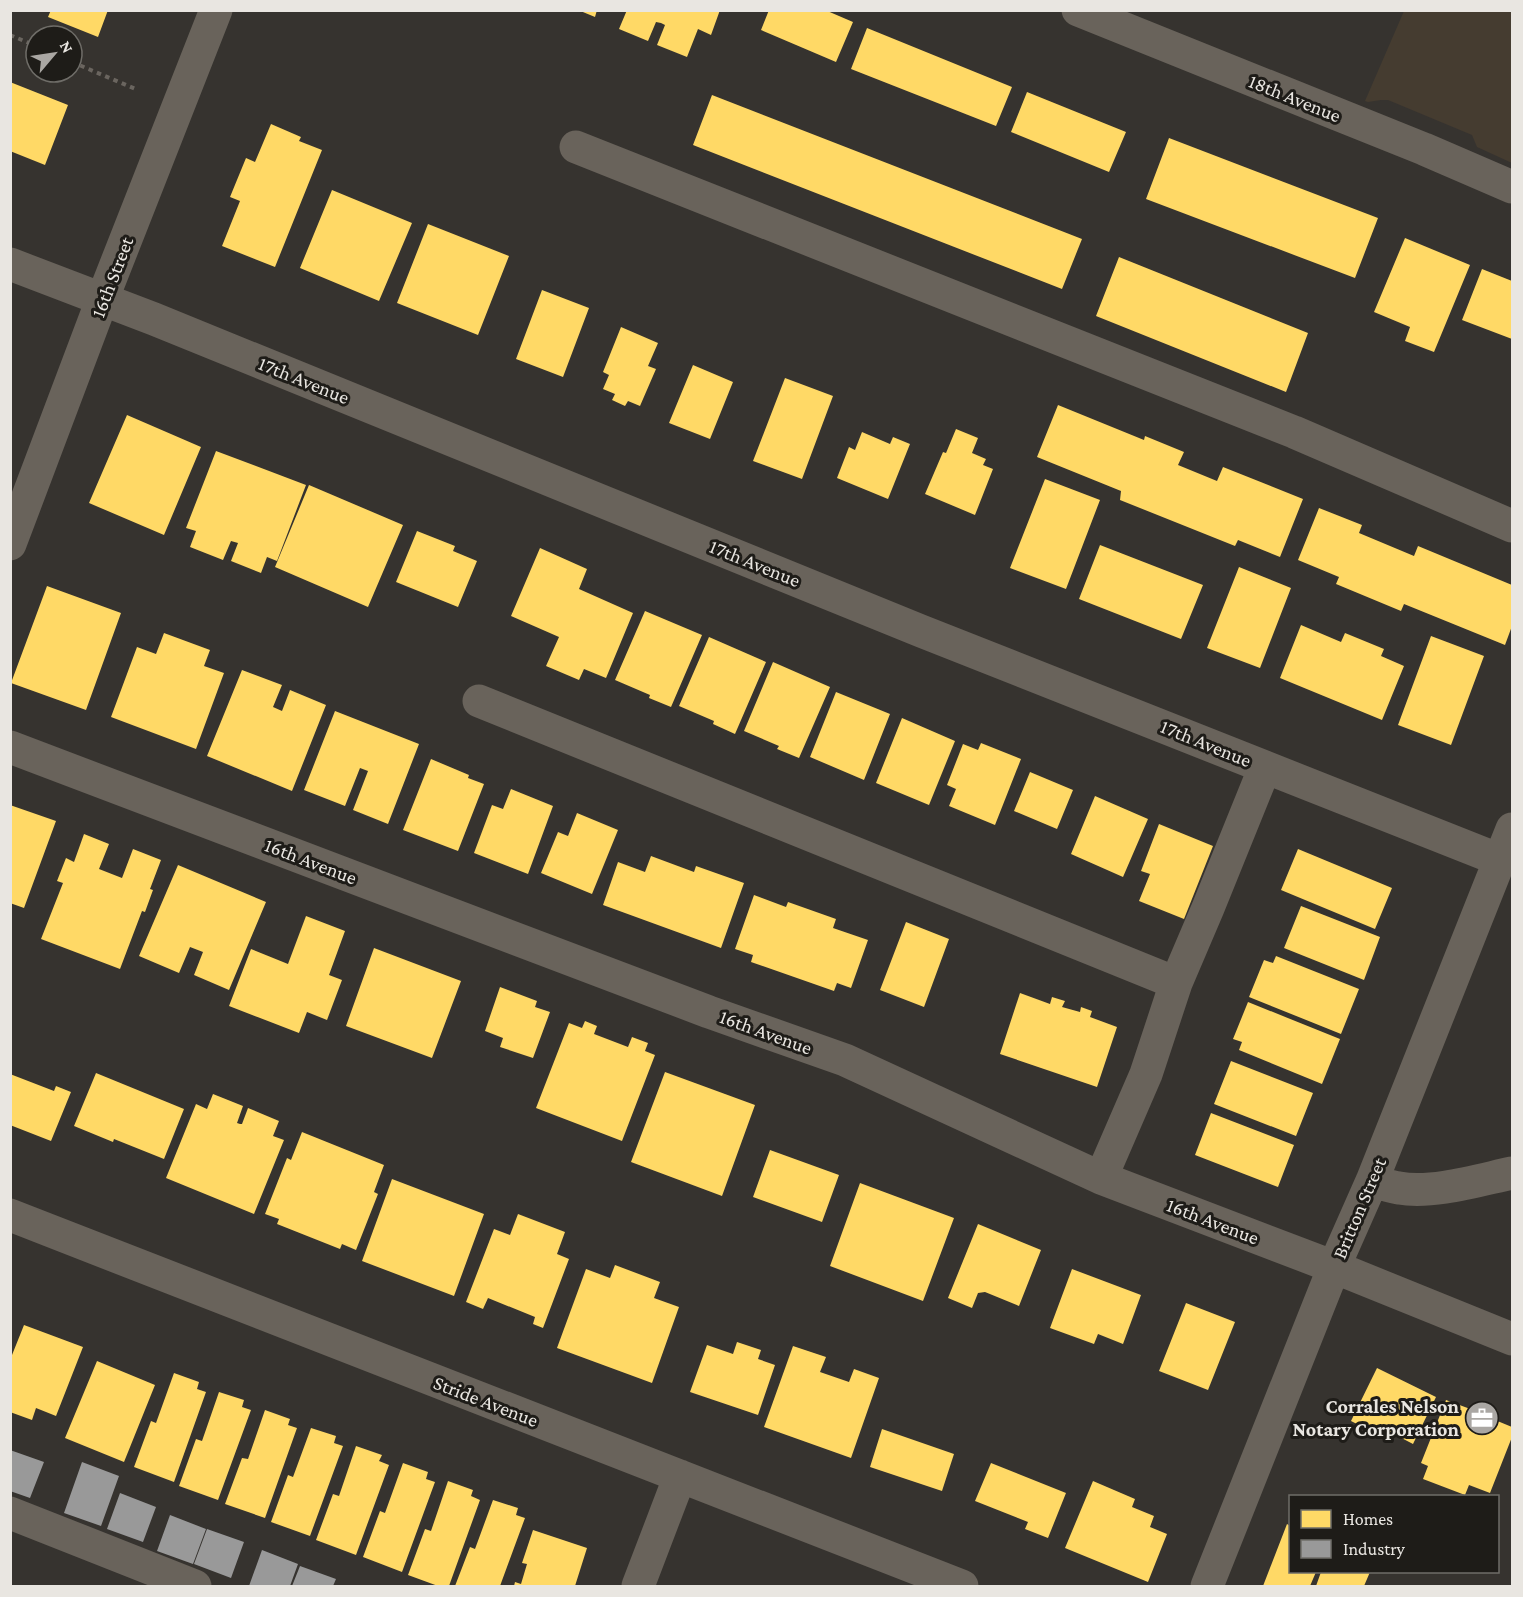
<svg xmlns="http://www.w3.org/2000/svg" width="1523" height="1597" font-family="'Crimson Pro',serif">
<style>
.built{fill:#453c30}
.homes{fill:#ffd966}
.industry{fill:#999}
.lines{fill:none;stroke-linecap:round;stroke-linejoin:round}
.path{stroke:#6a655f;stroke-width:4;stroke-dasharray:4.5 4.5;stroke-linecap:butt}
.minor{stroke:#69635b;stroke-width:33}
.labels{text-anchor:middle;dominant-baseline:central;stroke-width:6;stroke-linejoin:round;paint-order:stroke}
.street-label{font-size:20px;fill:#e9e6e1;stroke:#1e1c18}
.poi-label{font-size:20px;font-weight:bold;fill:#e9e6e1;stroke:#1e1c18;text-anchor:end}
</style>
<rect width="100%" height="100%" fill="#36332f"/>
<path class="built" d="M1404,11h108v152l-35,-16 -5,-12 -84,-35h-7l-13,2 -3,-1z"/>
<path class="homes" d="M51,10h57l-10,27 -50,-20z
M578,10h19l-2,7z
M627,10h93l-9,25 -13,-6 -11,28 -30,-12 8,-20 -4,-2 -5,-1 -8,19 -29,-12z
M769,10h56l28,12 -17,40 -75,-32z
M867,28l145,59 -16,39 -145,-57z
M10,82l58,23 -23,60 -35,-14z
M1027,92l99,40 -17,40 -98,-40z
M712,95l370,144 -20,50 -369,-144z
M271,124l30,13 -2,4 23,9 -47,117 -53,-21 18,-45 -10,-4 16,-39 9,4z
M1169,138l209,80 -23,60 -209,-79z
M332,190l80,33 -33,78 -79,-33z
M428,224l81,32 -31,79 -81,-32z
M1405,238l65,27 -36,87 -29,-11 5,-14 -36,-15z
M1119,257l189,76 -22,59 -190,-76z
M1482,269l30,12v58l-50,-19z
M542,290l47,18 -26,69 -47,-18z
M621,327l37,16 -10,23 8,3 -16,37 -12,-5 -3,5 -13,-6 3,-6 -12,-5 6,-14 -6,-3z
M693,365l40,17 -23,57 -41,-16z
M785,378l48,18 -31,83 -49,-18z
M1058,405l86,35 1,-4 39,16 -6,13 39,16 6,-14 80,32 -23,58 -42,-17 -3,6 -115,-46 1,-9 -84,-34z
M127,415l74,32 -37,88 -75,-32z
M956,429l22,9 -6,15 14,6 -3,6 10,4 -18,46 -50,-21 18,-42 3,1z
M862,432l28,12 3,-7 17,7 -22,55 -51,-21 12,-31 6,3z
M216,451l90,34 -29,76 -10,-4 -6,16 -30,-12 7,-18 -7,-2 -8,19 -33,-13 6,-16 -10,-3z
M1045,479l55,21 -34,89 -56,-21z
M309,485l94,40 -35,82 -93,-40z
M1319,508l43,17 -3,8 55,23 4,-10 94,39v41l-7,19 -101,-41 -3,7 -65,-27 3,-7 -41,-17z
M417,531l38,15 -2,5 24,10 -19,46 -62,-25z
M1100,545l103,40 -22,54 -102,-40z
M540,548l47,21 -8,20 54,24 -27,65 -22,-9 -5,11 -33,-14 13,-29 -48,-21z
M1239,567l52,21 -31,80 -53,-20z
M47,586l74,27 -35,97 -75,-27z
M645,611l57,24 -31,72 -22,-9 1,-3 -35,-15z
M1301,625l40,17 4,-9 39,16 -3,7 23,10 -22,54 -102,-42z
M164,633l46,17 -6,16 20,7 -28,76 -85,-32 26,-70 19,7z
M1431,636l53,20 -33,89 -53,-20z
M709,637l57,25 -31,72 -22,-10 1,-3 -35,-15z
M773,662l57,25 -31,71 -22,-9 2,-3 -35,-15z
M242,670l40,15 -9,22 9,4 8,-21 36,15 -34,86 -85,-35z
M836,692l54,22 -26,66 -54,-23z
M335,711l84,33 -31,80 -35,-14 15,-39 -8,-3 -15,38 -41,-16z
M902,718l53,23 -26,64 -53,-22z
M981,743l40,16 -26,66 -46,-19 7,-17 -9,-4 16,-41 15,6z
M431,759l38,16 -1,3 16,6 -26,67 -55,-21z
M1030,772l43,18 -16,39 -43,-18z
M511,789l42,17 -25,68 -54,-21 18,-48 11,4z
M1095,796l53,23 -25,58 -52,-23z
M10,805l46,16 -32,87 -14,-5z
M577,813l41,17 -26,64 -51,-21 17,-41 10,4z
M1159,824l54,22 -29,73 -45,-18 11,-27 -9,-3z
M84,834l25,10 -10,25 23,9 11,-29 28,11 -11,29 3,1 -8,22 -3,-1 -22,58 -79,-30 22,-56 -6,-2 9,-23 8,4z
M1298,849l94,39 -17,41 -94,-39z
M651,856l43,16 2,-6 48,17 -23,65 -118,-43 15,-43 27,10z
M178,865l88,37 -37,88 -35,-15 9,-23 -13,-5 -11,26 -40,-17z
M754,895l32,12 2,-5 48,17 -3,9 35,12 -17,48 -14,-5 -3,8 -83,-29 2,-7 -18,-6z
M1301,906l79,31 -16,43 -80,-32z
M306,916l39,15 -16,44 13,5 -15,40 -20,-8 -8,21 -70,-27 22,-57 37,15z
M906,922l43,17 -25,68 -44,-17z
M374,948l87,33 -29,77 -86,-32z
M1276,956l83,33 -18,45 -92,-37 15,-37 9,3z
M500,987l37,14 -2,6 15,5 -17,46 -33,-11 3,-9 -18,-7z
M1020,993l30,11 2,-7 13,4 -3,6 18,5 1,-5 11,4 -2,6 27,10 -20,60 -97,-33z
M1248,1002l92,37 -18,45 -83,-34 3,-8 -9,-3z
M585,1021l12,5 -3,8 34,13 4,-10 16,6 -3,8 10,4 -33,86 -86,-33 33,-85 13,5z
M1231,1061l82,32 -17,43 -82,-32z
M665,1072l90,33 -33,91 -91,-34z
M96,1073l88,36 -20,50 -50,-20 -1,3 -39,-16z
M10,1074l44,17 2,-5 15,6 -20,49 -41,-16z
M213,1094l30,12 -6,17 3,1h2l6,-16 31,13 -6,15 11,4 -30,74 -88,-36 30,-74 11,5z
M1211,1113l83,32 -16,42 -83,-32z
M302,1132l82,33 -10,27 4,2 -22,56 -14,-6 -2,5 -63,-25 2,-5 -14,-5 22,-56 4,2z
M770,1150l69,25 -17,47 -69,-25z
M392,1179l92,35 -30,82 -92,-35z
M860,1183l94,35 -31,83 -93,-35z
M518,1214l47,18 -8,22 12,5 -26,69 -10,-4 2,-7 -47,-19 -5,11 -17,-7 28,-73 16,6z
M978,1224l63,26 -22,56 -34,-14 -7,1 -6,15 -24,-10z
M615,1265l45,17 -6,16 25,9 -27,76 -95,-35 29,-79 24,9z
M1072,1269l69,26 -18,49 -25,-10 -4,10 -44,-16z
M1186,1303l49,19 -27,68 -49,-19z
M24,1325l59,22 -27,69 -20,-8 -4,12 -22,-8v-52z
M737,1342l24,8 -3,9 17,6 -17,50 -68,-23 17,-47 26,9z
M793,1346l33,11 -6,15 29,10 5,-13 25,9 -28,80 -87,-31z
M97,1361l58,24 -31,77 -59,-24z
M1377,1368l59,29 -23,47 -25,-13 -4,7 -33,-17z
M174,1373l25,9 -2,7 9,3 -32,90 -40,-15 17,-46 5,2z
M219,1392l25,8 -2,7 9,3 -33,90 -39,-14 17,-47 6,2z
M1446,1400l27,10 3,-8 22,9 -3,9 17,7v10l-22,56 -21,-8 -4,10 -42,-16 5,-13 -7,-3z
M265,1410l25,9 -2,6 9,3 -32,90 -40,-14 17,-46 6,1z
M311,1428l25,8 -2,7 9,3 -33,90 -39,-14 17,-47 5,2z
M882,1429l72,25 -12,37 -72,-24z
M356,1446l26,9 -3,6 10,4 -33,90 -40,-15 17,-46 6,2z
M403,1463l25,9 -2,7 9,3 -33,90 -39,-15 17,-46 5,2z
M991,1463l75,30 -18,45 -23,-9 3,-7 -53,-21z
M448,1481l25,9 -2,6 9,4 -31,86h-11l-30,-11 17,-46 6,2z
M1093,1481l42,18 -3,8 22,9 -4,11 17,7 -19,48 -83,-34z
M493,1500l25,8 -2,7 9,3 -25,68h-45l15,-39 5,2z
M1287,1524l3,2v46h26l-6,14h-47z
M533,1530l54,18 -12,38h-61l1,-4 6,2 6,-20 -5,-1z
M1321,1572h49l-6,14h-48z"/>
<path class="industry" d="M10,1450l34,12 -14,36 -20,-7z
M82,1462l37,14 -18,50 -37,-13z
M120,1493l36,14 -13,35 -36,-13z
M170,1515l36,14 -13,35 -36,-13z
M207,1529l37,13 -13,36 -37,-14z
M262,1550l36,14 -8,22h-41z
M300,1566l36,13 -3,7h-41z"/>
<g class="lines">
<path class="path" d="M10,11l1,-1
M10,35l26,11
M72,62l66,28"/>
<path class="minor" d="M1078,10l346,139 88,38
M576,147l718,285 218,94
M10,264l144,55 767,312 579,229
M10,544l92,-244 114,-290
M479,701l697,282
M10,747l699,265 136,48 256,118 233,89 178,72
M1101,1178l45,-104 30,-91 32,-75 57,-141
M1372,1181c9,2 18,6 27,7 34,6 80,-8 113,-15
M10,1215l952,371
M10,1513l185,73
M638,1586l42,-110
M1207,1586l127,-319 38,-86 140,-352"/>
</g>
<defs>
<symbol id="office-disc" viewBox="-11 -11 22 22"><circle r="9.5" fill="#aaa7a3" stroke="#1e1c18"/><path d="M-6-3h4V-5.5h4V-3h4V5H-6ZM-1-4.5V-3h2v-1.5ZM-6 0V1H6V0Z" fill="#fff"/></symbol>
</defs>
<g fill-rule="evenodd">
<use href="#office-disc" x="1463" y="1399" width="38" height="38"/>
</g>
<g class="labels">
<g class="street-label">
<text transform="translate(1295 98) rotate(22)">18th Avenue</text>
<text transform="translate(112 277) rotate(-69)">16th Street</text>
<text transform="translate(304 380) rotate(22)">17th Avenue</text>
<text transform="translate(755 563) rotate(22)">17th Avenue</text>
<text transform="translate(1206 743) rotate(22)">17th Avenue</text>
<text transform="translate(311 861) rotate(21)">16th Avenue</text>
<text transform="translate(766 1032) rotate(20)">16th Avenue</text>
<text transform="translate(1359 1208) rotate(-67)">Britton Street</text>
<text transform="translate(1213 1221) rotate(21)">16th Avenue</text>
<text transform="translate(486 1401) rotate(21)">Stride Avenue</text>
</g>
<g class="poi-label">
<text x="1459" y="1406">Corrales Nelson<tspan x="1459" dy="23">Notary Corporation</tspan></text>
</g>
</g>
<rect width="1523" height="1597" fill="none" stroke="#e9e6e1" stroke-width="24"/>
<rect x="1289" y="1495" width="210" height="78" fill="#1e1c18" stroke="#6f6d68" stroke-width="1.5"/>
<rect x="1301" y="1510" width="30" height="18" fill="#ffd966" stroke="#6f6d68" stroke-width="1.5"/>
<text x="1343" y="1525" font-size="18" fill="#e9e6e1">Homes</text>
<rect x="1301" y="1540" width="30" height="18" fill="#999999" stroke="#6f6d68" stroke-width="1.5"/>
<text x="1343" y="1555" font-size="18" fill="#e9e6e1">Industry</text>
<g transform="translate(54 54) rotate(61)"><circle r="28" fill="#1e1c18" stroke="#6f6d68" stroke-width="1.5"/>
<path d="M0-4.5L10 22L0 15L-10 22Z" fill="#aaa7a3"/>
<text y="-9" font-size="16" font-weight="bold" text-anchor="middle" fill="#e9e6e1">N</text>
</g>
</svg>
